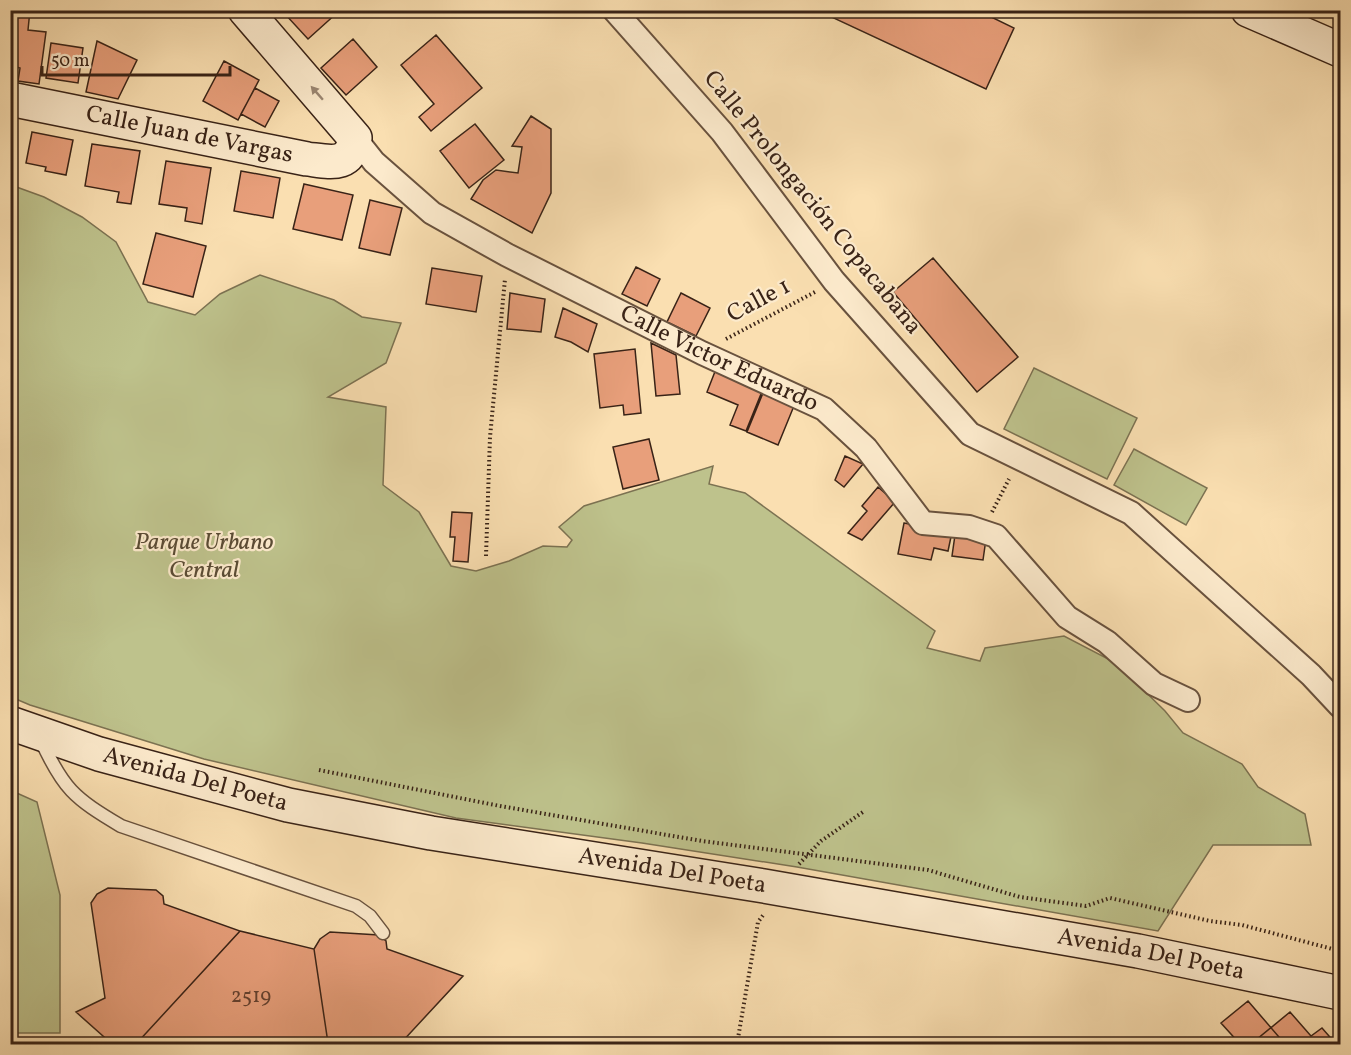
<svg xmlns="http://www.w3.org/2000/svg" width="1351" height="1055" font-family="Vollkorn,serif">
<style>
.green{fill:#bec28c;stroke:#7c7252;stroke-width:1.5}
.building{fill:#e89f7b;stroke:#392317;stroke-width:1.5}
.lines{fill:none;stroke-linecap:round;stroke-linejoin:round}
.lane-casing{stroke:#69523e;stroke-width:15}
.street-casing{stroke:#69523e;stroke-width:26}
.secondary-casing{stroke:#392317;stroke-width:36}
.path{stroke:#392317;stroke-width:4;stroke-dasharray:1.5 3;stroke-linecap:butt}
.lane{stroke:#fceacc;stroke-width:12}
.street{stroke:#fceacc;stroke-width:22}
.secondary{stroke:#fceacc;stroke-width:33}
.oneway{fill:#9a8672}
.labels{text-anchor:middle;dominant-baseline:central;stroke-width:4.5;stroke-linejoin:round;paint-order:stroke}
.number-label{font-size:21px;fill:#654230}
.street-label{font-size:24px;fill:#392317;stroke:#fceacc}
.park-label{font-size:24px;font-style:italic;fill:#5a4b34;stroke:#fceacc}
</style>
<rect width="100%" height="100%" fill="#fadfb1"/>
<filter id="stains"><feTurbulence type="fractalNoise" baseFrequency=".00333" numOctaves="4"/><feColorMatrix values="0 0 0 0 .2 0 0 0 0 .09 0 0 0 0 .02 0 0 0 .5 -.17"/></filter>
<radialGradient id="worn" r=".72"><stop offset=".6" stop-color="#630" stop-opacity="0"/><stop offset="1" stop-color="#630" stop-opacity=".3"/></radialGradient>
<path class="green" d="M11,185l33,12 38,20 34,25 32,60 47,13 25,-21 40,-19 74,25 28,17 39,6 -15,40 -58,34 58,10 -3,78 36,27 32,54 25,5 33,-10 34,-15 24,1 5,-7 -13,-13 25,-21 129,-40 -4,18 36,9 190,138 -8,17 53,13 5,-13 79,-12 52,27 49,48 18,22 59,31 16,23 47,27 6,31h-98l-55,86 -361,-64 -155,-24 -186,-25 -252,-59 -174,-54 -19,-8z
M1034,368l103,50 -30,61 -103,-50z
M1134,449l73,39 -21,37 -72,-40z
M10,790l27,12 23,93v138h-49z"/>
<path class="building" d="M10,10h20l-2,20 18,2 -7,52 -21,-3 2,-13 -4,-1 -1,7h-5z
M286,10h50l2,2 -30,27 -24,-26z
M827,10h150l37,18 -28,61 -161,-75z
M436,35l46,53 -51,43 -12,-14 15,-13 -33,-39z
M353,39l24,28 -31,28 -25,-27z
M97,41l40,19 -19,39 -32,-7z
M51,43l32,5 -5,35 -32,-5z
M224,61l35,19 -21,40 -35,-19z
M255,88l24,13 -14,26 -24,-13z
M531,116l20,13v64l-19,40 -61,-34 12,-19 13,-10 22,3 4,-26 -10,-1z
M475,124l29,36 -35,28 -29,-37z
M32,132l41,8 -7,35 -21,-4 1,-4 -20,-4z
M92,144l48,7 -9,53 -14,-2 2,-10 -34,-6z
M166,161l45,7 -9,56 -17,-3 2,-13 -28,-4z
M241,171l39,7 -7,40 -39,-7z
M304,184l49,11 -11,45 -49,-11z
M370,200l32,8 -12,47 -31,-7z
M156,233l50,13 -13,51 -50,-13z
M933,258l85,99 -41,35 -84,-100z
M636,267l24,12 -13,27 -25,-12z
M432,268l50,8 -6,36 -50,-8z
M510,293l35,6 -4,33 -34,-3z
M681,293l29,15 -14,28 -29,-14z
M563,308l34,16 -9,28 -17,-10 -16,-5z
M651,343l25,12 4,39 -24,2z
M635,349l6,64 -17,2 -1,-10 -23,3 -6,-54z
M716,369l47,20 -17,42 -16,-6 8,-20 -31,-13z
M765,388l31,13 -18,44 -31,-13z
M649,439l10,41 -36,9 -10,-42z
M845,456l18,8 -19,23 -9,-7z
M878,487l17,15 -33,38 -14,-7 19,-22 -5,-5z
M452,512l20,1 -4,49 -15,-1 2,-24h-5z
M904,523l48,9 -4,19 -14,-3 -3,12 -33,-6z
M955,535l31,4 -3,21 -31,-4z
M108,888l48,2 7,6 1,8 76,27 -104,113h-24l-36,-32 29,-14 -14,-95 6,-9z
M240,931l74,18 14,94 -192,1z
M330,932l49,3 7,6 1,8 76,27 -63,68h-75l3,-1 -14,-94 6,-10z
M1248,1001l37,43h-45l-19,-21z
M1290,1012l21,24 11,-8 14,16h-85z"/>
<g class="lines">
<defs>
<path id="lane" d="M40,738c23,51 34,60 81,88l235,80 14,10 13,17"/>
<g id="street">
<path d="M614,10l108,122 112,149 136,153 161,79 180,162 29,31"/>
<path id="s1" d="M355,138l19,24 58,51 75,42 195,98 122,56 42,39 57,75 46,4 27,9 71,81 40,25 47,42 34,16"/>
</g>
<g id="secondary">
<path d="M1248,10l92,40"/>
<path id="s2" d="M10,99l297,60c24,3 43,9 48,-21l-110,-128"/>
<path id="s3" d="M10,723l89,31 189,51 143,28 333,53 374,65 202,42"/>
</g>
</defs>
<use href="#lane" class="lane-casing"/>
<use href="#street" class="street-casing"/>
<use href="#secondary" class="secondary-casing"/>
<path class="path" d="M726,339l89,-47
M992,512l17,-33
M486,556l4,-119 15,-158
M319,770l181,36 202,35 226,29 92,27 66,9 24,-8 100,23 32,4 98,26
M799,864l22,-23 42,-29
M737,1044l21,-122 6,-8"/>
<use href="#lane" class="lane"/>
<use href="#street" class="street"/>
<use href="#secondary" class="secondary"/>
</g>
<defs><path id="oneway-solid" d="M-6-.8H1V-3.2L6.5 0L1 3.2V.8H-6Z" transform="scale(1.5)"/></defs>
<use class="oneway" href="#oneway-solid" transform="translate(317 93) rotate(-131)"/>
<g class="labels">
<g class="number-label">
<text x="251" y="996">2519</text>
</g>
<g class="street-label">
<text stroke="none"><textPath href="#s2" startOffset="183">Calle Juan de Vargas</textPath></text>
<text transform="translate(812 203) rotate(51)">Calle Prolongación Copacabana</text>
<text transform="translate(759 301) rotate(-28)">Calle 1</text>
<text stroke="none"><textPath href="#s1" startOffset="430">Calle Victor Eduardo</textPath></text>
<text stroke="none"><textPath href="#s3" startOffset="194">Avenida Del Poeta</textPath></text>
<text stroke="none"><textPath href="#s3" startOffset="680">Avenida Del Poeta</textPath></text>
<text stroke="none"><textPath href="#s3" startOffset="1166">Avenida Del Poeta</textPath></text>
</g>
<g class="park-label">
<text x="204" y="543">Parque Urbano<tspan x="204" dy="28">Central</tspan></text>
</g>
</g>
<rect width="1351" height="1055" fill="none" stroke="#fadfb1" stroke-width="36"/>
<rect x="12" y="12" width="1327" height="1031" fill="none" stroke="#392317" stroke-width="3"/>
<rect x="18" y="18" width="1315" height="1019" fill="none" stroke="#392317" stroke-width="1.5"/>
<path d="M42 66v9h188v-9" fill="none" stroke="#392317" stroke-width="3"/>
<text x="51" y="66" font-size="18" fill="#392317" stroke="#fceacc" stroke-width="4.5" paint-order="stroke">50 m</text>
<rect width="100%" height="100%" filter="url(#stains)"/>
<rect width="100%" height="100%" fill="url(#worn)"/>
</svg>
